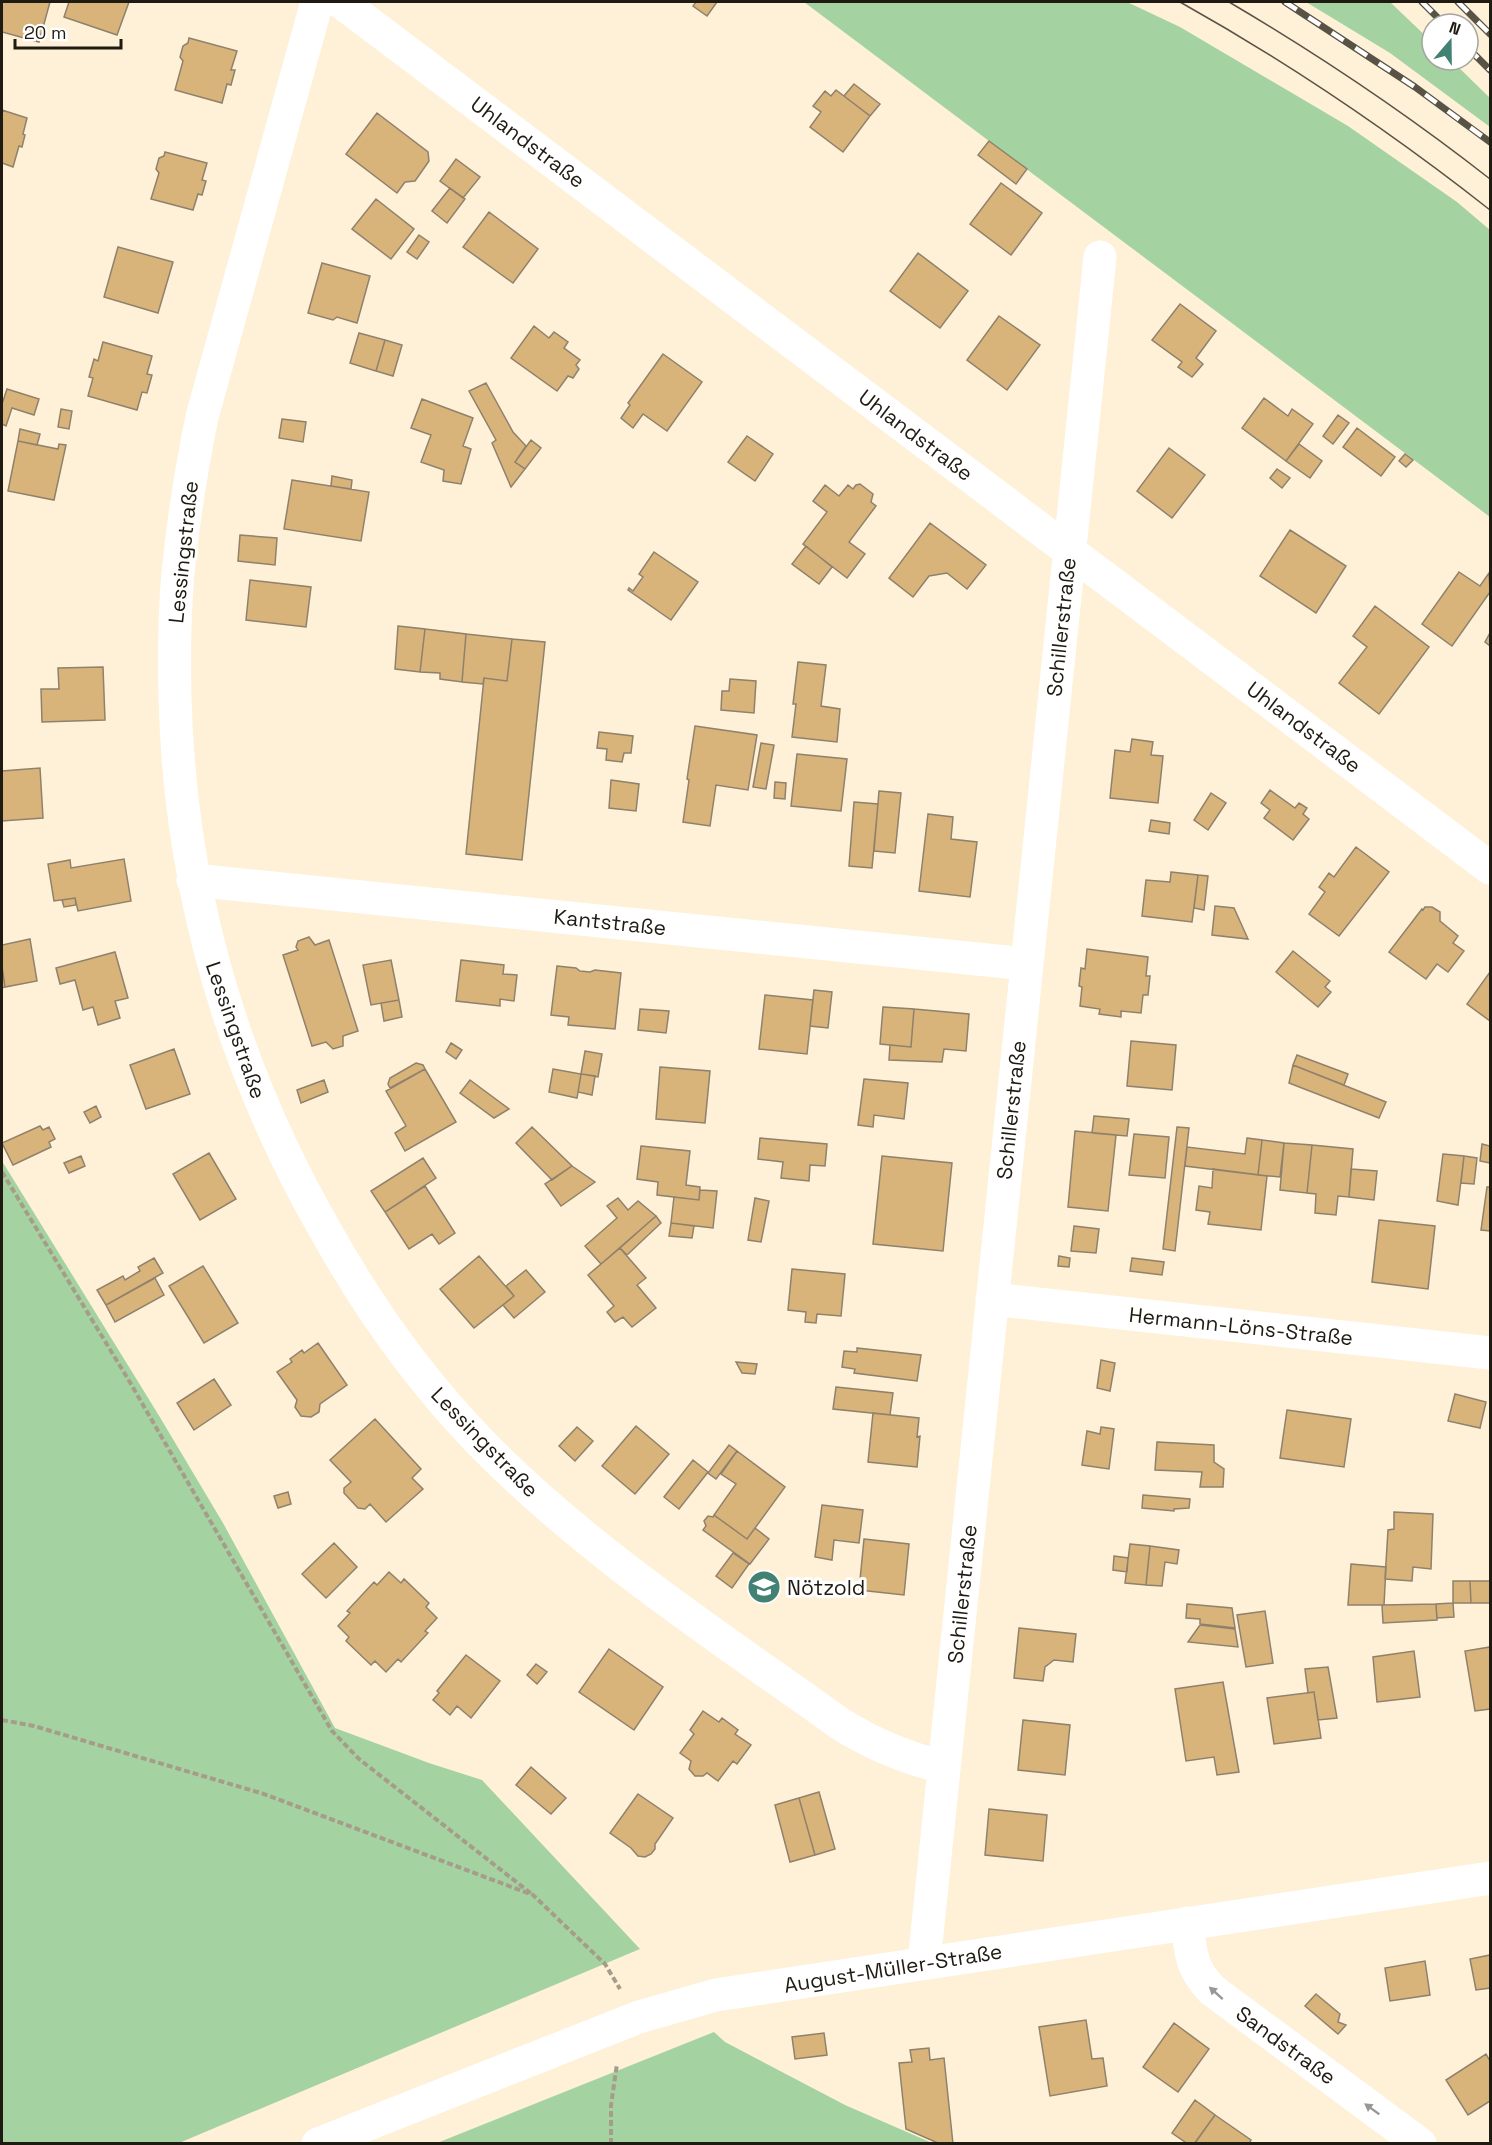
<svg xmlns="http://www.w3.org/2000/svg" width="1492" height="2145" font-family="'Space Grotesk',sans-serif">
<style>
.green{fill:#a4d3a1}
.building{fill:#d9b47a;stroke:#8f816c;stroke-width:1.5}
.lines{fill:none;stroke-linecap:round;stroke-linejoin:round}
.path{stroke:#a69c8a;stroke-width:4;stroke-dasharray:6 3;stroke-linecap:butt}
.minor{stroke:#fff;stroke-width:33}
.major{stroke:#fff;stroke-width:33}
.tram{stroke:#595346;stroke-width:1.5}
.rail-casing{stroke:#595346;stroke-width:7}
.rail{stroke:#fff;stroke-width:4.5;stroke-dasharray:14;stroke-linecap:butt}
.oneway{fill:#9a9894}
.labels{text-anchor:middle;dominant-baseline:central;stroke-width:6;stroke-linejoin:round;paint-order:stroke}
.street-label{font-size:21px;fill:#1f1b12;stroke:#fff}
.poi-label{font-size:21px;fill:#1f1b12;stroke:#fff;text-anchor:start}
</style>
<rect width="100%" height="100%" fill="#fef1d8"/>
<path class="green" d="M804,2h323l53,25 168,99 109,76 33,28v287z
M1306,2h84l42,40v18h19l39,38v29l-100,-74z
M2,1161l156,253 65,109 112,205 94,35 53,17 158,169 -461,194h-177z
M714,2032l11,10 120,63 87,38h-495z"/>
<path class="building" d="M2,2h48l-11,40 -37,-10z
M69,2h60l-12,33 -53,-18z
M696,2h21l-10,14 -14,-10z
M189,38l48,13 -6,19h4l-4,15 -4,-1 -5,19 -47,-13 8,-29 -3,-4 3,-11 5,-3z
M854,84l26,20 -10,12 -26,-20z
M836,90l34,26 -27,36 -33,-25 11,-15 -8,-6 12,-15 6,5z
M2,110l25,8 -4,16 2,1 -3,12 -3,-1 -6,21 -11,-4z
M377,113l51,39 1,9 -14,20 -10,1 -8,11 -51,-39z
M989,141l38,28 -11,15 -38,-29z
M165,152l42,11 -5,17 4,1 -4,14 -4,-1 -5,16 -42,-11 8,-26 -3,-4 3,-11 5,-2z
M456,159l24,18 -17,21 -23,-17z
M1001,183l41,30 -31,42 -41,-31z
M450,188l15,11 -18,24 -15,-12z
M376,199l38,30 -23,30 -39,-30z
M489,212l49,37 -25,34 -50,-36z
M419,235l10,7 -12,17 -10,-7z
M118,247l55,15 -15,51 -54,-16z
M918,253l50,38 -28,37 -50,-37z
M322,263l48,13 -13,47 -20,-6 -4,3 -25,-7z
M1180,304l36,27 -20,27 7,6 -11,13 -14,-10 4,-5 -30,-22z
M999,316l41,29 -33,45 -40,-30z
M534,326l15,12 5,-6 14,10 -4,6 16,12 -4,5 3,4 -6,9 -5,-2 -11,15 -46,-33z
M359,333l26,7 -9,31 -26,-8z
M385,340l17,5 -9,31 -17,-5z
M103,342l49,14 -5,18 5,1 -5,18 -5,-1 -5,18 -49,-14 5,-18 -4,-1 5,-18 4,2z
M663,354l39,28 -35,49 -24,-17 -10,14 -12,-10 9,-13 -2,-2z
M486,383l27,49 13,14 -11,16 10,7 -14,18 -19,-44 4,-3 -27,-49z
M7,389l32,10 -5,16 -22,-7 -6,18 -4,-2v-20z
M1264,398l24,18 4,-7 21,15 -27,37 -44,-33z
M422,399l51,19 -10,28 8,3 -10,35 -18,-3 1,-11 -23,-8 10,-27 -20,-7z
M61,409l11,2 -3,18 -11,-2z
M1338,415l11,8 -16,21 -10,-8z
M282,419l24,3 -3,20 -24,-4z
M1357,428l38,29 -14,19 -38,-29z
M20,429l20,5 -3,11 -19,-4z
M747,436l26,18 -18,27 -27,-19z
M531,440l10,8 -16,21 -10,-7z
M18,441l40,8 1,-5 7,1 -12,55 -46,-9z
M1299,444l23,17 -12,17 -24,-17z
M1169,448l36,27 -33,43 -35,-27z
M1405,454l8,6 -7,7 -7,-6z
M1277,469l13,9 -8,10 -12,-10z
M332,476l20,4 -1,9 -20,-3z
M292,480l77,12 -8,49 -77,-12z
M860,484l13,10 -2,8 5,4 -27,36 16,12 -18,24 -44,-34 24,-32 -14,-11 12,-16 14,11 9,-11 5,4 3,-4z
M930,523l56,42 -19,24 -20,-16 -18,3 -16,21 -24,-19z
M1290,530l56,36 -30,47 -56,-37z
M240,535l37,3 -2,27 -37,-4z
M806,546l26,21 -13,17 -27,-20z
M654,552l44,30 -27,38 -43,-30 1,-2 4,3 10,-14 -4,-3z
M1459,572l21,14 9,-13 1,19 -38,54 -30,-22z
M250,580l61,7 -5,40 -60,-7z
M1375,606l54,41 -50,67 -40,-31 28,-36 -14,-11z
M398,626l27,3 -5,43 -25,-3z
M425,629l41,5 -4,48 -22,-3v-6l-20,-1z
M1490,633v13l-5,-4z
M466,634l46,5 -5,42 -23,-3 -1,6 -21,-2z
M512,639l33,3 -23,218 -56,-6 18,-176 23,3z
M798,662l28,3 -5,41 19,3 -3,33 -45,-5 4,-33h-3z
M103,667l2,53 -63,2 -1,-33h18l-1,-21z
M730,679l26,2 -2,32 -33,-3 1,-19h7z
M695,726l62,9 -9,55 -32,-5 -6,41 -27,-4 6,-42 -2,-1z
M599,732l34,4 -2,17h-7l-2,9 -16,-2 1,-11 -10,-1z
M1132,739l21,3 -2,13 12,1 -5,47 -48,-5 5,-48 15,2z
M761,743l13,2 -8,44 -13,-2z
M797,754l50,5 -6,52 -50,-5z
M40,768l3,50 -41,3v-50z
M611,780l28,4 -3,27 -27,-3z
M775,782l11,1 -1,16 -11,-1z
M1270,790l25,18 4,-5 8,5 -4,6 6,5 -16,21 -29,-22 6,-8 -9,-7z
M879,791l22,2 -6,60 -21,-2z
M1211,793l15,10 -18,27 -14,-10z
M854,802l24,2 -6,64 -23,-2z
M928,814l25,3 -2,22 26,3 -7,55 -51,-6z
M1151,820l19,3 -1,11 -20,-3z
M1356,847l33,25 -50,64 -30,-22 16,-22 -6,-5 10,-14 5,4z
M124,859l7,42 -53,10 -3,-13 -21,3 -6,-37 22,-4 1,8z
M1171,872l27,3 -6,47 -50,-6 4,-36 24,2z
M1198,875l10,1 -4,34 -10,-2z
M75,898l1,7 -12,2 -2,-7z
M1215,906l19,2 14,31 -36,-4z
M1425,907h7l8,5v9l18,15 -5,7 11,8 -16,21 -11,-8 -11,15 -37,-27 33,-43 1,1z
M309,937l6,8 14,-5 29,91 -15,5v10l-10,3 -7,-7 -14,4 -29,-91 15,-5 -2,-3 2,-6z
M30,939l7,42 -32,6 -3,-21v-21z
M1087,949l61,8 -2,19h4l-2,19h-5l-2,18 -20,-2v6l-22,-3 1,-5 -20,-3 2,-19 -3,-1 2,-18 4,1z
M1293,951l37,30 -5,6 6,5 -13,15 -42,-35z
M115,952l13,46 -13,3 5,17 -22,7 -5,-18 -10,3 -8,-30 -15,4 -4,-16z
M391,960l8,40 -28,5 -8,-40z
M461,960l43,5 -1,9 14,1 -3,26 -14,-2v7l-44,-5z
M2,966l3,21 -3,1z
M557,966l19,2 4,3 10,1 5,-2 26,3 -6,56 -47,-4 1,-8 -18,-2z
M1490,972v49l-23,-17z
M814,990l18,2 -4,36 -18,-2z
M765,995l48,5 -6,54 -48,-5z
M399,1000l3,17 -18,4 -3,-18z
M883,1007l31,2 -3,38 -31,-3z
M640,1009l29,2 -3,22 -28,-3z
M914,1009l55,5 -3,37 -22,-2 -2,13 -53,-2 1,-15 21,2z
M1131,1041l45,4 -4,45 -45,-4z
M451,1043l11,7 -6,9 -10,-7z
M174,1049l16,45 -44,15 -16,-44z
M585,1051l17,3 -4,23 -17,-3z
M1297,1055l51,19 -4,11 -51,-20z
M416,1063l7,2 2,4 -35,19 -2,-4 2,-6z
M1293,1065l93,37 -7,16 -90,-35z
M660,1067l50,4 -5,52 -49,-4z
M425,1069l31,53 -51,29 -10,-18 11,-7 -20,-35z
M553,1069l28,5 -4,24 -28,-6z
M581,1074l14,2 -3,19 -14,-3z
M864,1079l44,4 -4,36 -30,-4 -1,12 -15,-2z
M324,1080l4,12 -27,11 -4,-13z
M470,1080l39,29 -15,9 -34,-25z
M96,1106l5,11 -11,6 -6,-11z
M1094,1116l35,3 -2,17 -35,-3z
M40,1126l3,4 6,-3 6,12 -6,3 2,5 -38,18 -11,-22z
M532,1127l40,39 -20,14 -36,-37z
M1177,1127l12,1 -14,123 -12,-2z
M1075,1131l41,4 -8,76 -40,-4z
M1134,1134l35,3 -4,41 -36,-3z
M760,1138l67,6 -2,22 -15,-1 -1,16 -28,-3 2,-16 -25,-3z
M1247,1138l15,2 -4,35 -73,-9 2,-19 58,7z
M1262,1140l22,3 -4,34 -22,-2z
M1284,1143l28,2 -5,48 -27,-3z
M1482,1144l8,2v17l-10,-2z
M1312,1145l41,4 -4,48 -11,-1 -2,19 -21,-2 1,-19 -9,-1z
M641,1146l49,5 -4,34 14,2 -1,13 -42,-5 1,-13 -21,-3z
M209,1153l27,46 -36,21 -27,-46z
M1443,1154l21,2 -6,49 -21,-4z
M81,1156l4,10 -16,7 -5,-10z
M882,1156l70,7 -9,88 -70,-7z
M1464,1156l13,2 -3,26 -13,-1z
M423,1158l13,20 -51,34 -14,-21z
M572,1166l23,16 -34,24 -16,-22z
M1213,1169l54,7 -6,54 -53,-6 2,-12 -14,-2 3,-24 13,2z
M1351,1169l26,2 -3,29 -25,-3z
M425,1186l30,47 -16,11 -7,-10 -23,15 -24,-37z
M1487,1187h3v44l-9,-1z
M700,1190l17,1 -4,37 -42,-5 3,-26 25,3z
M618,1198l10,12 10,-9 18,15 -55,48 -16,-18 32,-28 -10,-12z
M755,1198l14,3 -8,41 -13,-2z
M656,1216l5,7 -34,32 -7,-7z
M1379,1220l56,6 -7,63 -56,-7z
M671,1223l23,3 -2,12 -23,-2z
M1074,1226l25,3 -3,24 -25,-2z
M620,1248l26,30 -9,7 19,23 -24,19 -9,-10 -8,5 -8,-10 7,-6 -26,-31z
M479,1256l35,40 -40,32 -34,-39z
M1059,1256l11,2 -1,9 -11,-1z
M154,1258l9,15 -57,32 -9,-15 26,-14 2,4 15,-9 -2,-4z
M1132,1258l32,4 -2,13 -32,-4z
M203,1266l35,57 -34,20 -35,-57z
M792,1269l53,5 -4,42 -24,-2 -1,9 -11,-1 1,-10 -18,-2z
M526,1270l19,22 -31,26 -11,-13 11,-9 -8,-10z
M155,1278l9,17 -49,27 -9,-17z
M318,1343l29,42 -27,19 -1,8 -8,5 -10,-1 -6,-9 2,-7 -20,-28 15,-10 -2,-3 12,-9 2,3z
M857,1348l64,7 -4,26 -63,-8 1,-4 -13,-2 2,-16 13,1z
M1101,1360l14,3 -5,28 -13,-3z
M736,1362l21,2 -2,10 -13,-1z
M214,1379l17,26 -37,25 -17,-27z
M836,1387l57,6 -3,22 -57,-6z
M1455,1394l31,8 -6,26 -32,-7z
M1287,1410l64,9 -7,48 -64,-9z
M873,1413l46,5 -2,19 3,-1 -3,31 -49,-5z
M375,1419l46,50 -9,9 11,11 -37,33 -16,-18 -5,5 -7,-1 -14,-15v-5l7,-6 -21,-22z
M636,1426l33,28 -34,40 -33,-28z
M577,1427l16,14 -18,20 -16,-15z
M1101,1427l13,2 -5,40 -27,-4 5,-34 13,3z
M1157,1442l57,3v17l10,7 -1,18h-23l2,-15 -47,-2z
M729,1445l8,6 -21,28 -8,-6z
M737,1451l48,36 -38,52 -33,-24 22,-31 -15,-10z
M693,1460l15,12 -29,37 -15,-12z
M288,1492l3,12 -13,4 -4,-12z
M1143,1495l47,4 -1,9 -15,1v2l-32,-3z
M822,1505l41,5 -4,33 -25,-3 -2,20 -17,-3z
M1394,1512l39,2 -2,55 -18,-2 -1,14 -27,-2 3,-49 6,-1z
M714,1515l33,24 8,-11 14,11 -19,25 -47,-34 3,-4 -2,-5 4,-5 5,1z
M864,1539l45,5 -5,51 -45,-5z
M334,1543l23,24 -31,31 -24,-24z
M1130,1544l20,2 -4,39 -21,-2z
M1150,1546l29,4 -2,14 -12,-2 -3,24 -16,-1z
M733,1553l16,11 -17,24 -16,-12z
M1114,1556l14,2 -1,14 -14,-2z
M1351,1564l35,3 -2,38h-36z
M389,1572l12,11 3,-4 25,24 -3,4 11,11 -12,13 3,2 -27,29 -3,-3 -12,13 -11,-11 -4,4 -25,-24 3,-4 -11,-11 12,-13 -3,-2 27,-29 3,3z
M1453,1581h17l1,22h-18z
M1470,1581h20v22h-19z
M1453,1603l1,14 -17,1 -1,-14z
M1187,1604l45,4 3,20 -35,-4v-5l-14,-1z
M1436,1604l1,16 -54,3 -1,-18z
M1265,1611l8,52 -27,4 -9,-52z
M1200,1625l35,4 3,18 -50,-5z
M1019,1628l57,6 -3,28 -19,-2 -9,7 -2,14 -29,-3z
M1490,1647v62l-15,2 -10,-60z
M609,1649l54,38 -29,43 -55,-38z
M1414,1651l6,46 -43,5 -4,-45z
M466,1655l34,26 -29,37 -14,-12 -7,9 -17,-15 6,-7 -2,-2z
M536,1664l11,8 -10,12 -10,-9z
M1328,1667l9,51 -19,2 -4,-28 -6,1 -3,-24z
M1223,1682l16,90 -22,3 -3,-18 -28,4 -11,-72z
M1314,1692l7,46 -47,6 -7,-46z
M703,1711l16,11 3,-4 16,12 -3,4 16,11 -14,19 -4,-3 -15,20 -11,-8 -4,3h-8l-6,-7 2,-8 -11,-8 14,-19 -4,-4z
M1023,1720l47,5 -5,50 -47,-5z
M531,1767l35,31 -15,16 -35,-29z
M819,1792l16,57 -20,6 -16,-57z
M638,1794l35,24 -18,26v5l-4,5 -6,3 -7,-1 -7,-8 -21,-15z
M799,1798l16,57 -25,7 -15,-57z
M989,1809l58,6 -4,46 -58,-6z
M1490,1955v33l-14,2 -6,-31z
M1425,1961l5,34 -40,6 -5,-33z
M1316,1994l24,20 -2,8 8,3 -8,9 -33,-28z
M1086,2020l6,39 11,-1 4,28 -57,10 -11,-69z
M1174,2023l35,26 -31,43 -35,-25z
M824,2033l3,22 -32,4 -3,-22z
M929,2048l1,12 14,-2 9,86h-13l-34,-15 -7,-66 13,-1 -2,-12z
M1486,2054l4,7v40l-22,14 -22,-35z
M1195,2100l20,15 -21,29h-6l-16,-11z
M1215,2115l36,25 -2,4 -54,-1z"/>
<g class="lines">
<path class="path" d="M2,1172l126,207 204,352 27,28 174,136
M2,1720l32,6 230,68 269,101 72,69 15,25
M611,2144v-39l6,-41"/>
<path class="minor" d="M317,2l-115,415c-10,49 -18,98 -23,147 -5,45 -5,89 -4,134 5,192 56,370 153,537 42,75 93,146 153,208 106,108 235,192 358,280 33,21 66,35 105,44
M341,2l1149,866
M193,880l833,84
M992,1299l498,54
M1187,1923c4,30 3,44 25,67l208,154
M924,1963l176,-1706"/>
<path class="major" d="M318,2144l321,-127 77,-22 774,-117"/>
<path class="tram" d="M1180,2c109,61 212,131 310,208
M1229,2c90,53 178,112 261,177"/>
<defs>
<path id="rail" d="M1285,2l130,85 75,55
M1422,2l22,22
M1458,2l32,32
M1468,48l22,22"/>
</defs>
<use href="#rail" class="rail-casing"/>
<use href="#rail" class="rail"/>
</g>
<defs><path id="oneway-solid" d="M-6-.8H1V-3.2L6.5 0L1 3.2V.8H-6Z" transform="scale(1.5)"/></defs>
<g class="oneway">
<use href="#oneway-solid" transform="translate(1216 1993) rotate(-138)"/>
<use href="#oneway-solid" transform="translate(1372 2109) rotate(-144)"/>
</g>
<defs>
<symbol id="school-disc" viewBox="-11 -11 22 22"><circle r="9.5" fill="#418272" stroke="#fff"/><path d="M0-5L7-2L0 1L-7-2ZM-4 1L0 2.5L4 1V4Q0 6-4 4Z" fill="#fff"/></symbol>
</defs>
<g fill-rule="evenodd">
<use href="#school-disc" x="745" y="1568" width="38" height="38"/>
</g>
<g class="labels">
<g class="street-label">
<text transform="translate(528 142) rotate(37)">Uhlandstraße</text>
<text transform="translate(916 435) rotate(37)">Uhlandstraße</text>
<text transform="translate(183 552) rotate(-84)">Lessingstraße</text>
<text transform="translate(1061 627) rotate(-84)">Schillerstraße</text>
<text transform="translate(1304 727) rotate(37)">Uhlandstraße</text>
<text transform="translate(610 922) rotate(6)">Kantstraße</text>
<text transform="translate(236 1030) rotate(71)">Lessingstraße</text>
<text transform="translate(1011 1110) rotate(-84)">Schillerstraße</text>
<text transform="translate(1241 1326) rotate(6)">Hermann-Löns-Straße</text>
<text transform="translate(485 1442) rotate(46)">Lessingstraße</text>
<text transform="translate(962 1594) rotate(-84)">Schillerstraße</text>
<text transform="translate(893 1968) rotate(-9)">August-Müller-Straße</text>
<text transform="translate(1286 2045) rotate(36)">Sandstraße</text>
</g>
<g class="poi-label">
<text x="787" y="1587">Nötzold</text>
</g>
</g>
<rect width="1492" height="2145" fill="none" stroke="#1f1b12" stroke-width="6"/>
<g transform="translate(1450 42) rotate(20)"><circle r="28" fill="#ffffff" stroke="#a5a4a0" stroke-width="1.5"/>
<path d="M0-4.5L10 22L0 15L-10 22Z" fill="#418272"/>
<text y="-9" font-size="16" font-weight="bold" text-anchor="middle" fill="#1f1b12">N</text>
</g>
<path d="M15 39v9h106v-9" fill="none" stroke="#1f1b12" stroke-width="3"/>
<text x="24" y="39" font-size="18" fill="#1f1b12" stroke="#ffffff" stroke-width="4.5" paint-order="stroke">20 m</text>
</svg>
